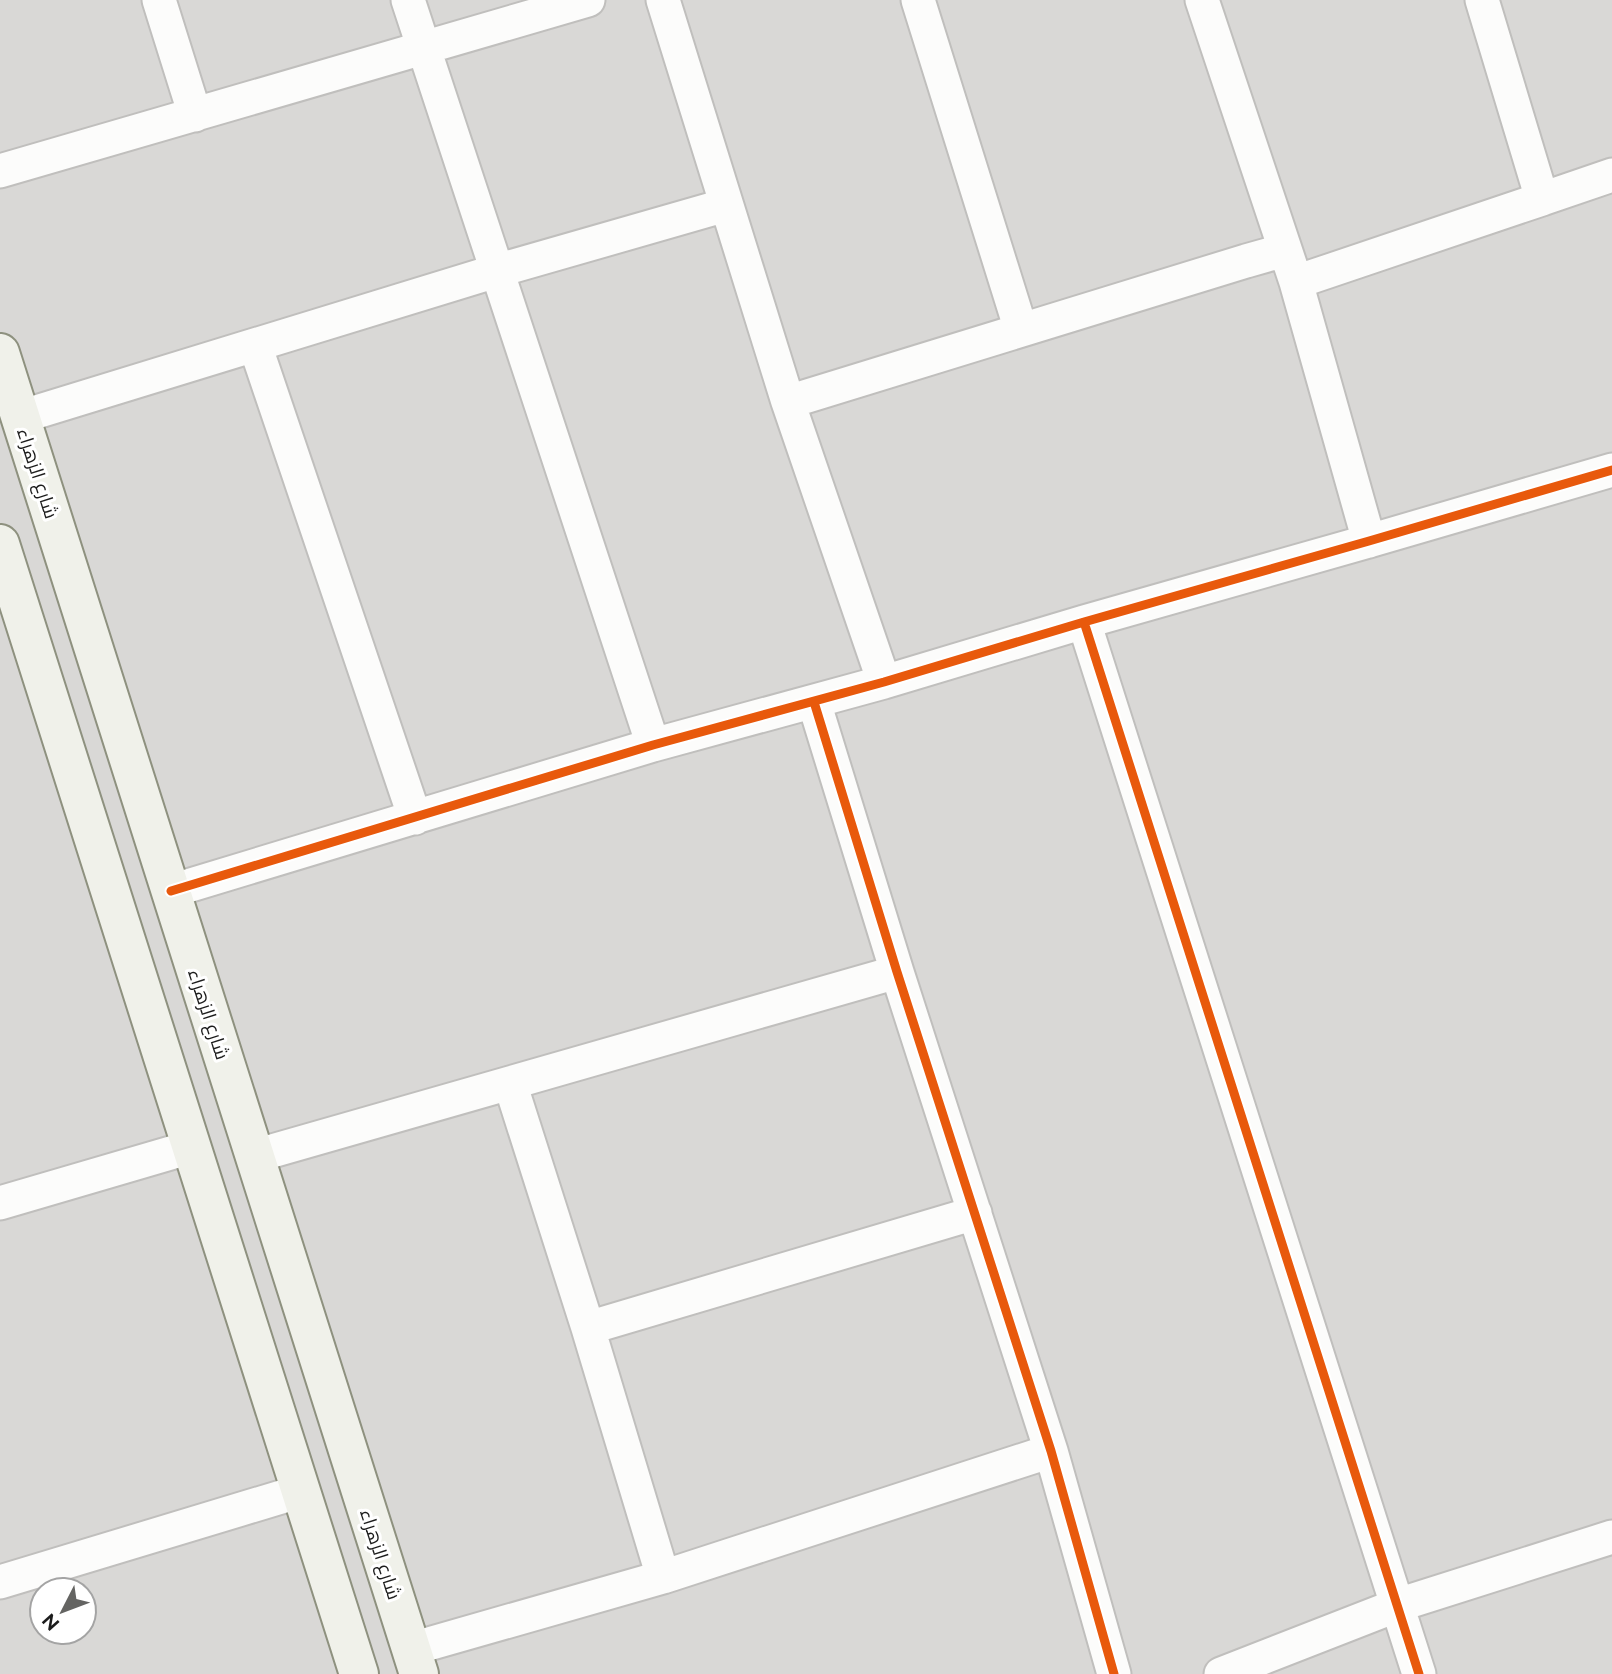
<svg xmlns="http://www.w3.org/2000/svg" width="1612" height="1674" font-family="Raleway,Cairo,sans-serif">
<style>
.residential{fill:#d9d8d6;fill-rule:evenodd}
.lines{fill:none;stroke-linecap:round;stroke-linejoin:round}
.minor-casing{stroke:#c0bfbd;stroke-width:37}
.secondary-casing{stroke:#8e917f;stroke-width:42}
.minor{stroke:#fcfcfb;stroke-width:33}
.secondary{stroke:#f0f1ea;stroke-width:38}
.cycleway-casing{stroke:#fff;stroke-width:13}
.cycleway{stroke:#e8590c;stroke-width:9}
.labels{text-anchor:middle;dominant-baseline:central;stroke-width:6;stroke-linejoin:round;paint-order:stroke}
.street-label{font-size:19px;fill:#1c1c1c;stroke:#fff}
</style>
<rect width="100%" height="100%" fill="#eae9e4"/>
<path class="residential" d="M0,0h1612v1674h-1612zM42,1590h42v42h-42z"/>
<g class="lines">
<defs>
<path id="minor" d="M159,0l36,115
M408,0l245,745
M663,0l125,402 96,280
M918,0l103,330
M1202,0l94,282 73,259
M1482,0l60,199 70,-24
M0,171l588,-171
M1296,282l246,-83
M255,345l160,473
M788,402l458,-141 39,-11
M20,417l476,-146 230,-66
M1084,622l335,1052
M814,702l83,270 154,479 63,223
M171,891l482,-146 231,-63 200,-60 285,-81 243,-71
M510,1083l78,245 75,249
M255,1156l642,-184
M0,1203l191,-56
M588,1328l387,-115
M0,1582l301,-91
M411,1649l252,-72 388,-126
M1221,1674l177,-69 214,-68"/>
<path id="secondary" d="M0,353l419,1321
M0,544l359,1130"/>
</defs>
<use href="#minor" class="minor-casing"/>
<use href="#secondary" class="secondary-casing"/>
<use href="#minor" class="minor"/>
<use href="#secondary" class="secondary"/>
<defs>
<path id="cycleway" d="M1084,622l335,1052
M814,702l83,270 154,479 63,223
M171,891l482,-146 231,-63 200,-60 285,-81 243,-71"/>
</defs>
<use href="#cycleway" class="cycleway-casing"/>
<use href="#cycleway" class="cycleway"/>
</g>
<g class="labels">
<g class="street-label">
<text transform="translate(38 473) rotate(72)">شارع الزهراء</text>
<text transform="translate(209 1014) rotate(72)">شارع الزهراء</text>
<text transform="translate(381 1554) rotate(72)">شارع الزهراء</text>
</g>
</g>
<g transform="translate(63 1611) rotate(228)"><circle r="33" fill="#ffffff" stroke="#a4a4a4" stroke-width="2"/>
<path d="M0-5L12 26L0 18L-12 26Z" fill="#646462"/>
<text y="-10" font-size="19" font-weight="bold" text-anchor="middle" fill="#1c1c1c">N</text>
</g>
</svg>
